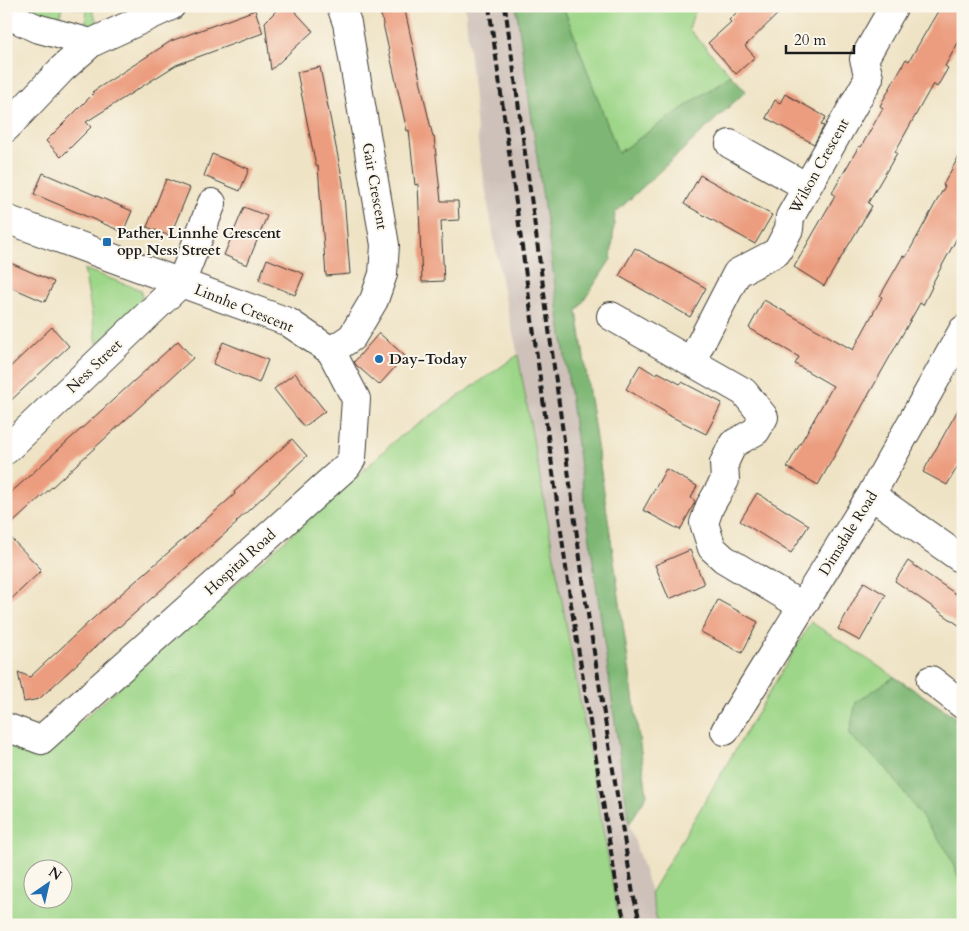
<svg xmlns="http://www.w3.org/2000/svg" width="969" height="931" font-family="Cardo,serif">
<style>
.industrial{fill:#cec1ba}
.green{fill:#9dd688;stroke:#5c7952;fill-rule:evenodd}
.forest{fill:#7eb774;stroke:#4d6a48}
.building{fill:#ec9d7f}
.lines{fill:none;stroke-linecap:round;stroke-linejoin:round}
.minor-casing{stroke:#3c3a35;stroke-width:30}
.minor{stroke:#fff;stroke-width:28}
.rail{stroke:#1c1c1c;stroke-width:4;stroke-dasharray:8 4;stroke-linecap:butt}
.poi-dot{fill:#1f6fb2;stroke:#fbf7ec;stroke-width:2}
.labels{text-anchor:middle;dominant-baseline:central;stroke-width:4;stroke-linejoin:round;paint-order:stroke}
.street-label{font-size:15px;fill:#1c1c1c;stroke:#fbf7ec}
.poi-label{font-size:15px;font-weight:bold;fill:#1c1c1c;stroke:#fbf7ec;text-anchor:start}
</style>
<rect width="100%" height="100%" fill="#fbf7ec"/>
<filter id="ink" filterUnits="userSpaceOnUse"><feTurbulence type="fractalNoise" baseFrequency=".02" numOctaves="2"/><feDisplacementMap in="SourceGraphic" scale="10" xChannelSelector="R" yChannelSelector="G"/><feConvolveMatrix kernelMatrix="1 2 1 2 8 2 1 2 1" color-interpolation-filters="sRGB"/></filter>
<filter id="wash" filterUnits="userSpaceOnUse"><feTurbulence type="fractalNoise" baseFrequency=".0096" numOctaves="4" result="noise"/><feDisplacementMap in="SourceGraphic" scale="20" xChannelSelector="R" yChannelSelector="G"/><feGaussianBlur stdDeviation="1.12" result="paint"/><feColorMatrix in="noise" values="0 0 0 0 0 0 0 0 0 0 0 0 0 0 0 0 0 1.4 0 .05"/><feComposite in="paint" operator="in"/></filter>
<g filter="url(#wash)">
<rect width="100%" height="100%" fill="#efe3c5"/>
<path class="industrial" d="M465,6h51l45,322 68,496 22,68 7,33h-38l-102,-570 -15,-65 -24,-138z"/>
<path class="green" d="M25,6h37l-3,18 -24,-9 -10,-8z
M63,6h37l-8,4 7,16 -14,1 2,-17z
M563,6h133l-7,23 42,46 -113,78z
M84,269l57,21 1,7 -6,11 -39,36z
M518,355l102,570h-614v-181l34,14 324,-288 30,-29zM32,868h30v30h-30z
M811,622l152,100v203h-305l-7,-33z"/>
<path class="forest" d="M516,6h47l55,147 113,-78 15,16 -131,122 -4,46 -34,52 34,228 36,256 -18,29 -68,-496z
M894,677l69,45v165l-16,-36 -61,-83 -37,-33 7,-33z"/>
<g id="blocks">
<path class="building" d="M281,6h9l23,25 -42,39 -6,-48z
M379,6h25l22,101 7,30h1l7,64h17l1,19 -18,1 3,60 -22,1 -4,-98 -3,1 -6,-55 -2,1z
M743,6h43l-41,40 10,11 -19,17 -28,-31 23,-21 -2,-2z
M941,6h22v28l-18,32 3,2 -11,19 -4,-3 -38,68 2,1 -29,50 4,3 -48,80 -30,-19 35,-61 6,-11 -3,-2 27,-47 2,1 22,-39 -3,-2 26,-47 3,2z
M255,10l8,23 -87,32 -90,57 5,5 -30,30 -15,-16 48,-48 -2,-1 79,-51z
M320,67l23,115 7,92 -24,2 -8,-110h-2l-19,-94z
M785,94l41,23 -5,8 3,1 -10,18 -48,-26 9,-18 5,3z
M963,149v78l-32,59 1,1 -9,18 -3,-2 -102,182 -31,-18 46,-81 -38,-22 4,-7 -50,-29 15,-28 89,50 29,-53 -2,-1 23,-40 3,1 39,-71 -2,-1z
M212,154l37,15 -9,22 -36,-15z
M43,173l89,38 -9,21 -89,-38z
M700,175l72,40 -17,29 -71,-40z
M166,179l24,9 -20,48 -23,-9z
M244,207l23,9 -20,49 -23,-10z
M635,248l71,40 -16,29 -71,-41z
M267,259l37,15 -9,21 -36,-15z
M6,261l48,21 -9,20 -39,-17z
M52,327l17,19 -63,59v-34z
M379,333l26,23 -26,29 -23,-20 -2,-3z
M178,341l15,17 -187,171v-32z
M223,342l45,18 -9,23 -46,-19z
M640,365l16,10 2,-3 22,12 2,-2 40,21 -16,31 -42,-21 1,-1 -39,-23z
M295,373l30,38 -21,16 -30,-38z
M963,401v56l-16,28 -24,-13z
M292,439l15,17 -71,66 1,1 -118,104 -1,-1 -79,73 -15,3 -6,-30 12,5 59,-55 146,-128 -1,-2z
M666,469l31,17 -6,12 4,3v1l-15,28 -37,-20z
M757,493l52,32 -18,28 -51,-32z
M6,533l36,37 -36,34z
M690,550l14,34 -35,15 -14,-34z
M908,561l55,38v29l-68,-47z
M864,582l22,13 -26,46 -22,-12z
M718,600l40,22 -16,31 -41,-21z"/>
</g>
</g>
<g filter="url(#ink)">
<use href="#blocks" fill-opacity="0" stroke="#3c3a35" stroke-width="1"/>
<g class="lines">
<defs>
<path id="minor" d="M6,14l30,14 55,15
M6,128l56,-59 29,-26 80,-37
M730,144l77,43
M6,219l282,103 43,29 25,48 -4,59 -5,8 -306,274 -35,-13
M611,316l133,76 20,25 -8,14 -23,13 -9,19 1,17 -15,26 -6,17 8,25 12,11 78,47
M331,351l21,-14 22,-37 9,-26 2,-29 -38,-222 -6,-17
M691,362l46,-89 40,-21 12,-23 1,-12 79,-139 -5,-19 30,-53
M6,450l175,-167 31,-80
M871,495l92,65
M931,680l32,25
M725,731l146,-236 92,-165"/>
</defs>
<use href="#minor" class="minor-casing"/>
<use href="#minor" class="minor"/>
<path class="rail" d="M489,6l82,598 47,291 8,30
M505,6l81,596 47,292 8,31"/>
</g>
</g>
<g class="poi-dot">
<rect x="102" y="237" width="10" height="10" rx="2.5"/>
<circle cx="379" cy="359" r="5"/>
</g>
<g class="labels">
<g class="street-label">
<text transform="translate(819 166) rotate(-61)">Wilson Crescent</text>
<text transform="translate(375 186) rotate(80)">Gair Crescent</text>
<text transform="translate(244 308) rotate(22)">Linnhe Crescent</text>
<text transform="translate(94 366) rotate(-44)">Ness Street</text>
<text transform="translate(848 533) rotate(-58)">Dimsdale Road</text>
<text transform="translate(240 562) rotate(-42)">Hospital Road</text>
</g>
<g class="poi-label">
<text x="117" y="233">Pather, Linnhe Crescent<tspan x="117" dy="17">opp Ness Street</tspan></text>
<text x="389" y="359">Day-Today</text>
</g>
</g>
<rect width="969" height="931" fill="none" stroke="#fbf7ec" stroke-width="25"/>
<g transform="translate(48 884) rotate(34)"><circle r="24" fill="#fbf7ec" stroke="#a29f99"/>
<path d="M0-4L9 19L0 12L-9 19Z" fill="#1f6fb2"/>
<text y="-8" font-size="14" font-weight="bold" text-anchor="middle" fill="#1c1c1c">N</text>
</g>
<path d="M786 45v8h68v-8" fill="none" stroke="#1c1c1c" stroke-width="2.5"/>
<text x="794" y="45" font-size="15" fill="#1c1c1c" stroke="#fbf7ec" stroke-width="4" paint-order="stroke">20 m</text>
</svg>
